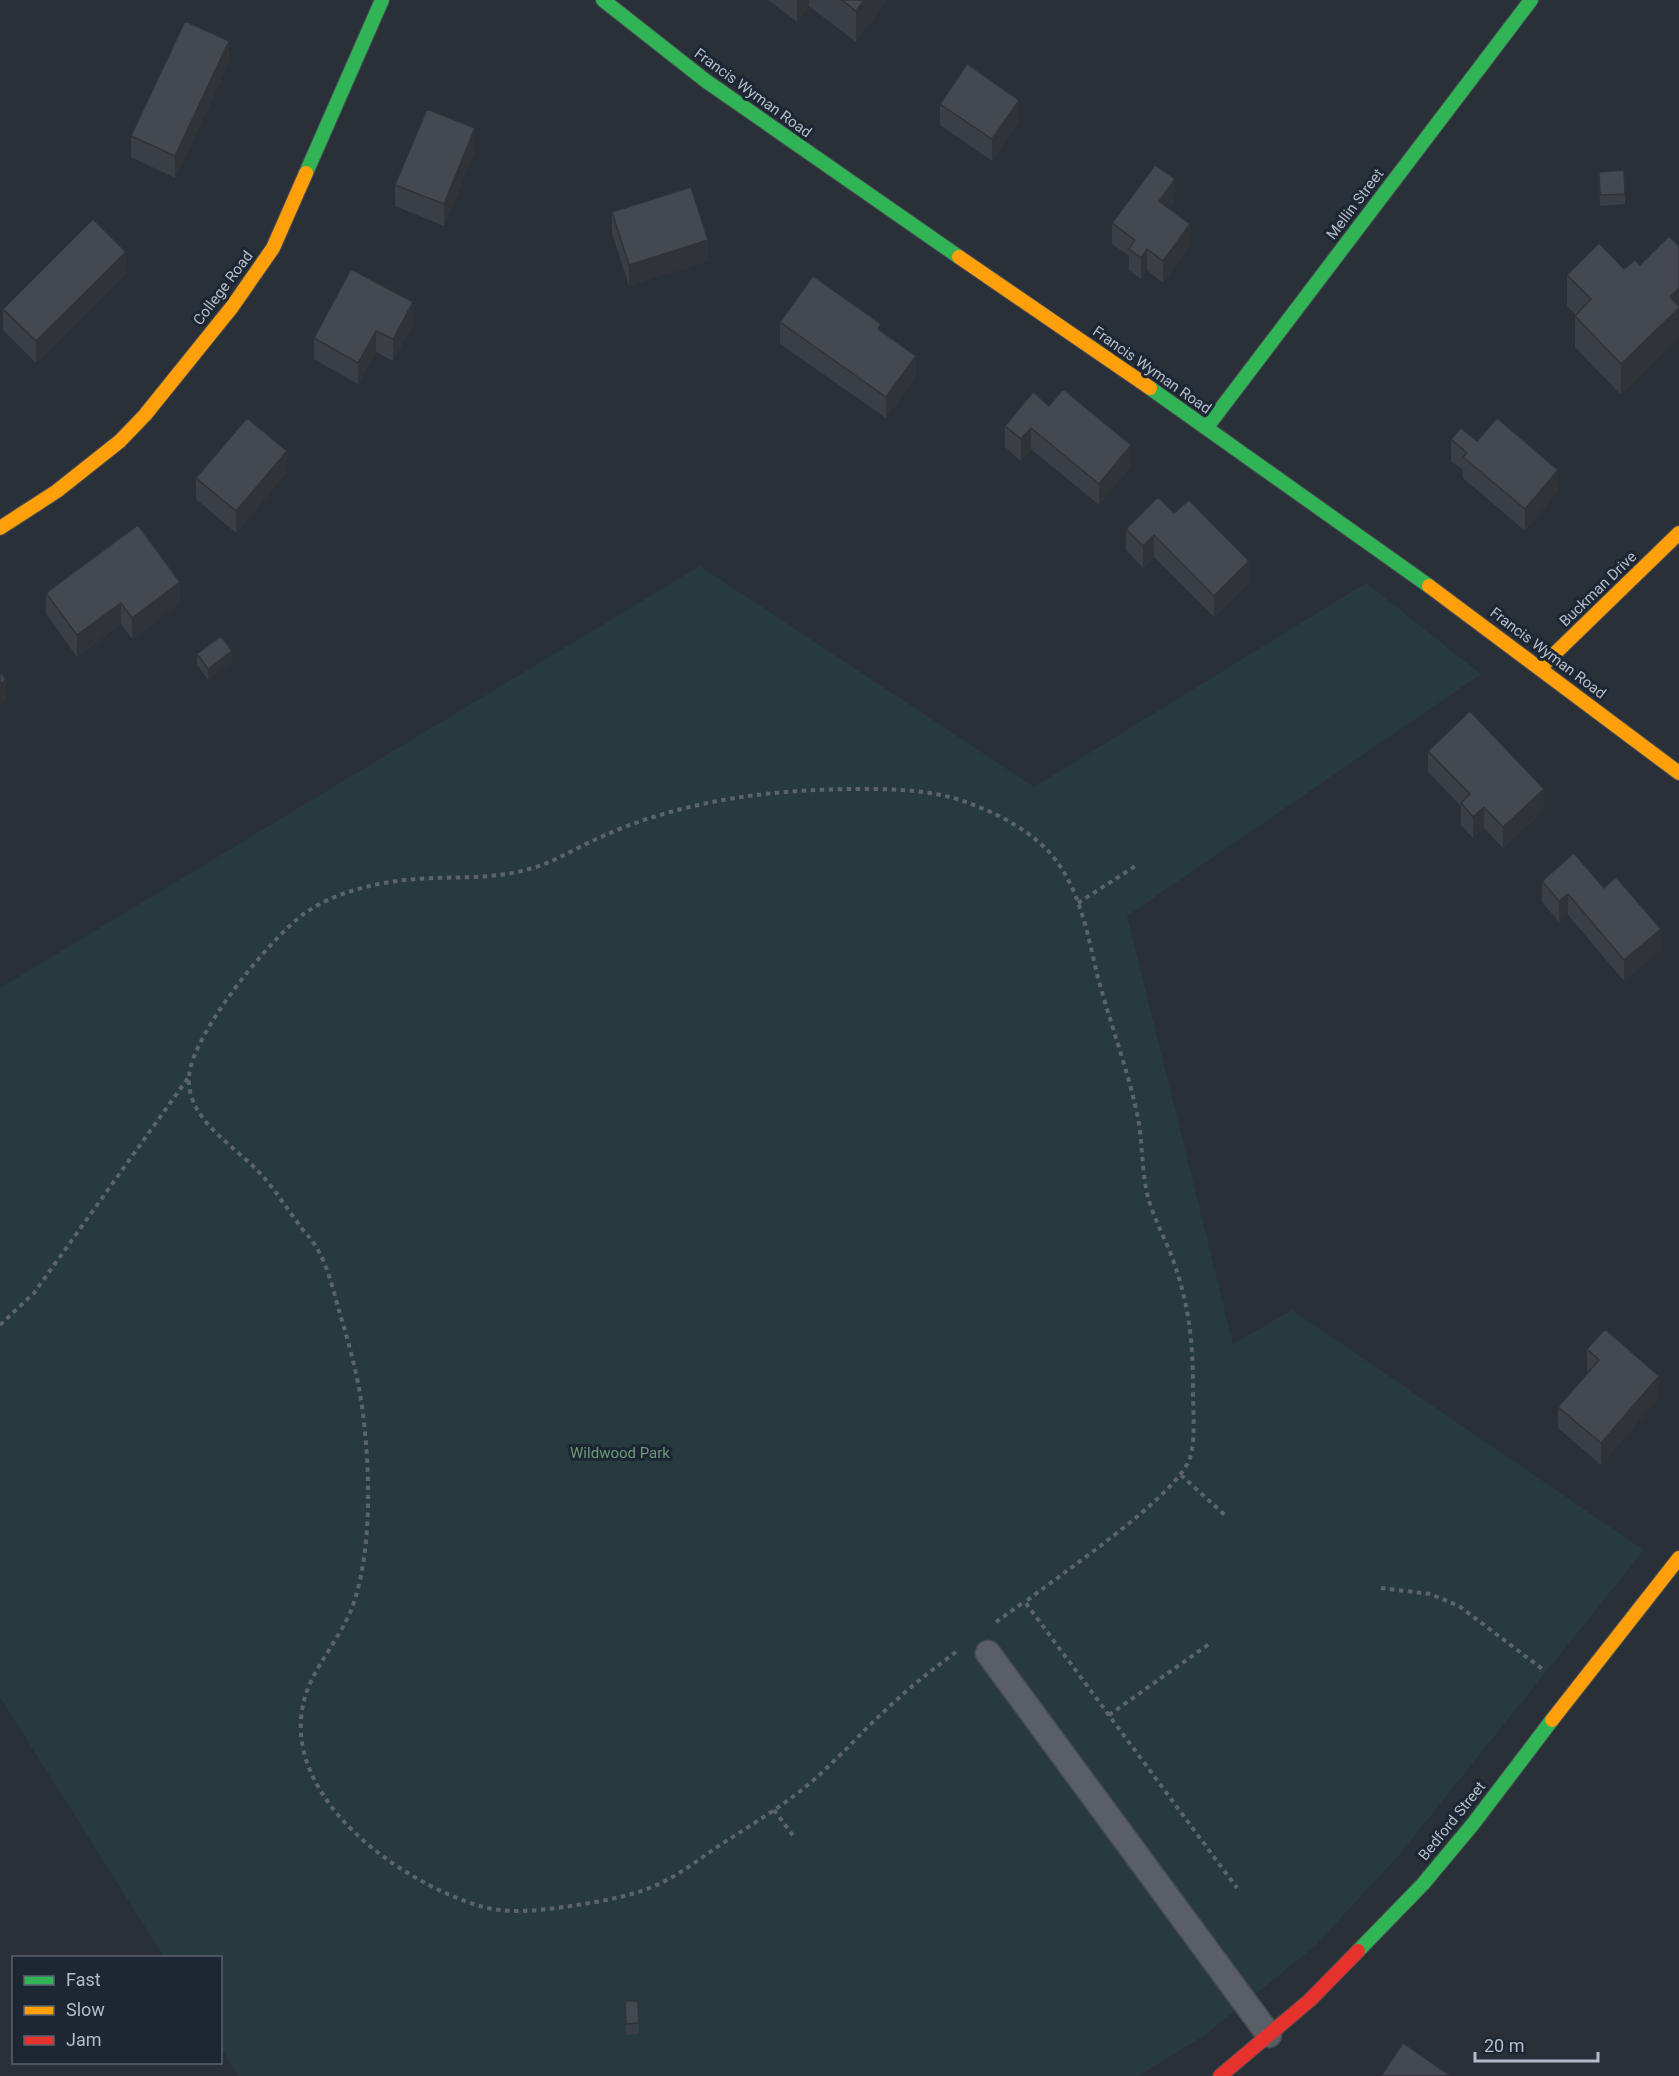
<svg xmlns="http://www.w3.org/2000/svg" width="1679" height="2076" font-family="Roboto,sans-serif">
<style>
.green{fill:#273a3e}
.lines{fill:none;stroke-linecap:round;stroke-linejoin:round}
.lane-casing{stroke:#484c53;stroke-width:27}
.fast-casing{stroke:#484c53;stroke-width:16}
.slow-casing{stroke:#484c53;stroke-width:16}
.jam-casing{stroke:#484c53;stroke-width:16}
.path{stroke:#5d636a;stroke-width:4;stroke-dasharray:4.5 4.5;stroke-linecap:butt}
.lane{stroke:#5a5e66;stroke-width:24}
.fast{stroke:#30b455;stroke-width:14}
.slow{stroke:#ff9f0a;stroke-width:14}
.jam{stroke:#e5322d;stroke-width:14}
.wall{fill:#3a3f45}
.shaded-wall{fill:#303338}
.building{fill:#444950;stroke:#303338;stroke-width:1.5}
.labels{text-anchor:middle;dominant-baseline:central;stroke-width:6;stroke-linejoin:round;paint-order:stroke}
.street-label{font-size:15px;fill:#b4bcc9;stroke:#1d2633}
.park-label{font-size:15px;fill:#6b9a76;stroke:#1d2633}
</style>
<rect width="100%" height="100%" fill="#2a3038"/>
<path class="green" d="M700,566l334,221 332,-204 115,91 -354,242 106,428 59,-34 352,240 -246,306 -83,90 -110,89 -67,41h-900l-17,-28 -1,-90 -56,-1 -164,-260v-709z"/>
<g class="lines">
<defs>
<path id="lane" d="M988,1653l281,382"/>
<path id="fast" d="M603,0l103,81 253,176
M306,173l76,-173
M1150,388l279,198
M1207,427l324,-427
M1358,1951l65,-67 50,-60 79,-104"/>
<path id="slow" d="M959,257l191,131
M0,528l57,-37 63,-50 25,-26 87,-108 41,-59 33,-75
M1429,586l250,187
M1540,668l139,-135
M1552,1720l127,-162"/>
<path id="jam" d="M1220,2076l90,-76 48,-49"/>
</defs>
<use href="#lane" class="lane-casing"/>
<use href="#fast" class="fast-casing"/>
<use href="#slow" class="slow-casing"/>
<use href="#jam" class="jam-casing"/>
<path class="path" d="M1078,903l59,-38
M0,1325l34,-32 154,-215
M1181,1475l45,41
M1381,1588l49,6 29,12 86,65
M996,1622l28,-20
M956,1652c-23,17 -45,34 -66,54 -29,26 -55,57 -86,82 -26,21 -56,39 -84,57 -19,13 -37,27 -57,37 -30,15 -66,20 -99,25 -29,4 -56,7 -84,-1 -78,-23 -197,-106 -177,-201 7,-37 41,-68 52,-106 17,-54 15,-129 8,-185 -4,-34 -13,-67 -23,-100 -6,-21 -11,-44 -22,-64 -10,-17 -9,-11 -20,-27 -14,-18 -25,-37 -42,-54 -25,-25 -70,-52 -67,-92 2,-42 82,-140 116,-164 36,-25 87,-34 130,-35 35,-1 67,0 101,-11 16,-5 30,-13 46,-21 20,-10 41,-19 62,-26 72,-24 144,-31 218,-31 34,0 69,1 101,12 35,12 76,33 97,65 22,33 29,74 38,112 12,44 28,87 38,131 7,28 5,57 11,84 5,22 17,43 25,64 17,47 21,83 21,133 0,22 3,47 -3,68 -12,37 -129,116 -165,144l212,286
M1109,1715l100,-71
M774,1810l20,27"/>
<use href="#lane" class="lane"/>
<use href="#fast" class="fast"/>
<use href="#slow" class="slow"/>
<use href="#jam" class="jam"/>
</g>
<path class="wall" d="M768,0h119l-31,42 -47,-36 -12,16z
M229,63l-54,115 -44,-21v-21z
M940,104l79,18 -27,39 -52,-36z
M475,150l-31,76 -49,-20v-21z
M1599,172l26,22v10l-25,2z
M1175,200l-6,9 21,37 -27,37 -16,-13 -6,9 -12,-9v-14l-17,-12v-21z
M612,212l96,49 -79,25 -17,-53z
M1640,265l-19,130 -46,-48v-31l1,-1 -9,-9v-31l57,-6z
M126,273l-90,90 -33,-33v-21z
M780,322l136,55 -30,41 -106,-74z
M413,324l-20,37 -17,-9 -18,32 -44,-25v-21z
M1049,406l82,60 -32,39 -68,-56 -10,12 -16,-14v-21z
M1451,439l26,2 81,50 -33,40 -62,-53v-8l-12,-9z
M287,472l-51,61 -40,-34v-21z
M1174,513l75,69 -35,35 -60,-60 -11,11 -17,-18v-21z
M46,593l134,10 -48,36 -11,-15 -44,33 -31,-43z
M197,654l35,7 -24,19 -11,-15z
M1428,751l116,59 -41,38 -19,-20 -11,10 -12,-13v-19l-33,-34z
M1542,881l62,7 57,62 -37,31 -56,-66 -9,7 -17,-20z
M1587,1349l72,48 -58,68 -43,-37v-21l31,-35 -2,-1z
M625,2001h13l1,33 -13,1z"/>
<path class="shaded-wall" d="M797,0h12v6l-12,16z
M864,0h23l-31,42v-31z
M229,41v22l-54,115v-22z
M1019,100v22l-27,39v-22z
M475,128v22l-31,76v-22z
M1175,179v21l-16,22v-21z
M1190,224v22l-27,37v-22z
M708,240v21l-79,25v-21z
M1147,249v21l-6,9v-21z
M126,252v21l-90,90v-22z
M1679,288v51l-58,56v-31l49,-67z
M413,302v22l-20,37v-22z
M376,331v21l-18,32v-21z
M916,356v21l-30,41v-21z
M1031,428v21l-10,12v-22z
M1131,445v21l-32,39v-21z
M287,451v21l-51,61v-22z
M1558,470v21l-33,40v-22z
M1154,535v22l-11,11v-22z
M1249,561v21l-35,35v-21z
M180,582v21l-48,36v-21z
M121,603v21l-44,33v-22z
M232,651v10l-24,19v-11z
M6,680v21l-6,4v-21z
M1544,789v21l-41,38v-21z
M1484,807v21l-11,10v-21z
M1568,894v21l-9,7v-21z
M1661,929v21l-37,31v-21z
M1659,1376v21l-58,68v-22z"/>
<path class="building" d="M842,0h22l-8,11z
M185,21l44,20 -54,115 -44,-20z
M967,64l52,36 -27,39 -52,-35z
M427,109l48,19 -31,76 -49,-19z
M1155,165l20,14 -16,22 31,23 -27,37 -16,-12 -6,9 -12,-9 6,-9 -23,-17z
M1624,170l1,24 -25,1 -1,-23z
M691,187l17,53 -79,25 -17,-53z
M93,219l33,33 -90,89 -33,-32z
M1669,236l10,10v42l-9,9 9,9v2l-58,56 -46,-48 16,-17 -24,-24 32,-32 25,26 11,-9 5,5z
M351,269l62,33 -20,37 -17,-8 -18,32 -44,-25z
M813,276l68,48 -3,5 38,27 -30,41 -106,-75z
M1063,389l68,56 -32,39 -68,-56 -10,11 -16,-13 28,-34 16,14z
M247,418l40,33 -51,60 -40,-33z
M1497,418l61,52 -33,39 -62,-52 4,-4 -16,-14 10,-11 16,13z
M1158,497l16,16 15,-13 60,61 -35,35 -60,-61 -11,11 -17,-17z
M138,525l42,57 -48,36 -11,-15 -44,32 -31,-42z
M221,636l11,15 -24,18 -11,-15z
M0,671l6,9 -6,4z
M1470,711l74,78 -41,38 -19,-20 -11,10 -12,-14 9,-9 -42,-43z
M1574,853l30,35 12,-11 45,52 -37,31 -56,-66 -9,7 -17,-20z
M1605,1329l54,47 -58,67 -43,-36 41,-47 -12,-11z
M625,2001h13l1,22 -13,1z
M1403,2043l48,33h-70z"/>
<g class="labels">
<g class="street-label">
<text transform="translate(753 93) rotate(36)">Francis Wyman Road</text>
<text transform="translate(1355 204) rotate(-53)">Mellin Street</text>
<text transform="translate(223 288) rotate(-53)">College Road</text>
<text transform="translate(1152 370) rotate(35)">Francis Wyman Road</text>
<text transform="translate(1598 589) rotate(-44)">Buckman Drive</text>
<text transform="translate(1548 653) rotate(37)">Francis Wyman Road</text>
<text transform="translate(1452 1821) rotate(-51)">Bedford Street</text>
</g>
<g class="park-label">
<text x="620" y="1453">Wildwood Park</text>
</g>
</g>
<rect x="12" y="1956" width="210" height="108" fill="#1d2633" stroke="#59626f" stroke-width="1.5"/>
<rect x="24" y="1976" width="30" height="9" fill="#30b455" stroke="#59626f" stroke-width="1.5"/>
<text x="66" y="1986" font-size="18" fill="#b4bcc9">Fast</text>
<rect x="24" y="2006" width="30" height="9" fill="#ff9f0a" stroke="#59626f" stroke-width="1.5"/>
<text x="66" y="2016" font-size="18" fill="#b4bcc9">Slow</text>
<rect x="24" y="2036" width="30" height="9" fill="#e5322d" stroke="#59626f" stroke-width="1.5"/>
<text x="66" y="2046" font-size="18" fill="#b4bcc9">Jam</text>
<path d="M1475 2052v9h123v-9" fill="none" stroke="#b4bcc9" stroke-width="3"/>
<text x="1484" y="2052" font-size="18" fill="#b4bcc9" stroke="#1d2633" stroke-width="4.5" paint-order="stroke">20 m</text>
</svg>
